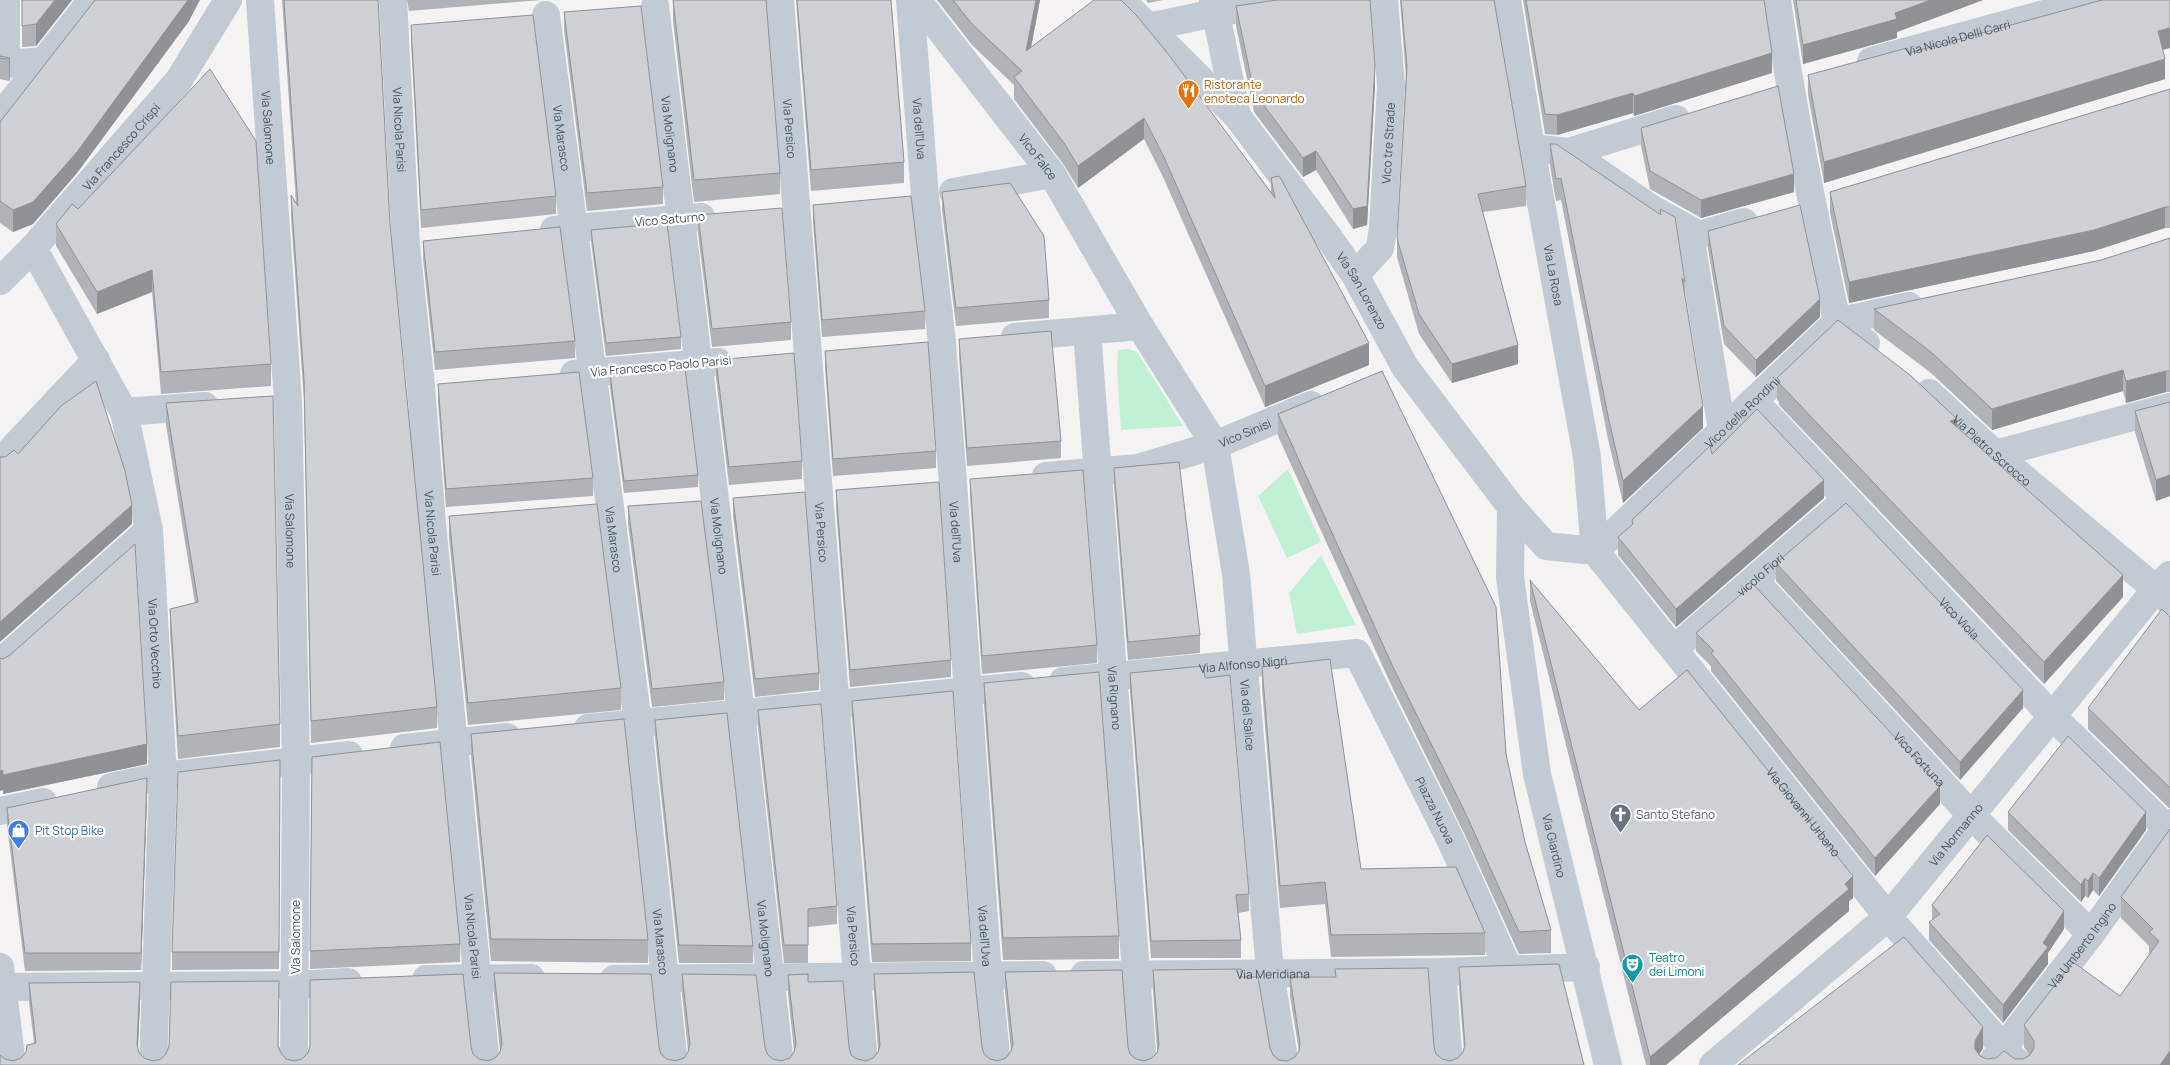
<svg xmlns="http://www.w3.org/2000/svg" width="2170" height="1065" font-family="Manrope,sans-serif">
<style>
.green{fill:#c1f1d5}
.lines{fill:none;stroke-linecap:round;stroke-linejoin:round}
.minor{stroke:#c2cbd3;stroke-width:28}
.wall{fill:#b1b3b8}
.shaded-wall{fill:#909296}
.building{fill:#ced0d6;stroke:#909296}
.labels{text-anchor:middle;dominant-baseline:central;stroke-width:4.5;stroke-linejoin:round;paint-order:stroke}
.street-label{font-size:12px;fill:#495460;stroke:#fff}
.food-label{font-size:12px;fill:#c56008;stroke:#fff;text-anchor:start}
.worship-label{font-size:12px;fill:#5b616d;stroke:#fff;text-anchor:start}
.shop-label{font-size:12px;fill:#366cbe;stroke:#fff;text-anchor:start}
.culture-label{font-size:12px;fill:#0d838f;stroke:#fff;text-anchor:start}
</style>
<rect width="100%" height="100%" fill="#f4f2f2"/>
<path class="green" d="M1128,349l9,3 46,74 -62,4 -4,-60 1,-20z
M1288,469l33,73 -34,16 -29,-62z
M1321,555l35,70 -59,9 -8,-41z"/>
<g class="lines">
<g class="minor">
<path d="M6,0v64l39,-3"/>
<path id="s1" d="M260,0l28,401 8,360 -2,304"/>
<path id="s2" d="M393,0l13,245 15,142 11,137 54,541"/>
<path id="s3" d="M780,0l84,1065"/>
<path id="s4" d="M910,0l15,197 17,145 11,141 35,493 9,89"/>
<path id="s5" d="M917,0l135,174 88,152 75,119 21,129 34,398 15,93"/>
<path id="s6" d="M1121,0l116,116 92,122 26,37 50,92 106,140 -1,70 27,197 71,291"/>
<path d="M1213,0l24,116"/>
<path id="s7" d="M1507,0l24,148 56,309 8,94"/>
<path d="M1777,0c15,108 37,215 60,322l29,21"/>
<path id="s8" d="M655,6l86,708 39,351"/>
<path id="s9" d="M546,15l92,708 36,342"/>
<path d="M1148,27l67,-14 88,-13"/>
<path id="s10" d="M1871,61l225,-61"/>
<path d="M0,117l92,-117"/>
<path d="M1531,148l38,4 107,-33"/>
<path d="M1569,152l83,57 47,26 45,-13"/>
<path d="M953,192l99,-18"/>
<path d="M1689,229l33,201"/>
<path d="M554,230l147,-13"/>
<path id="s11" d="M33,248l91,164 25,118 14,246 -10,289"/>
<path id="s12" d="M1355,275l25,-27 3,-21 8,-142 -7,-85"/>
<path id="s13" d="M0,281l33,-33 146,-168 49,-80"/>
<path id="s14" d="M1087,331l56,734"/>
<path d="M1015,337l125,-11"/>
<path d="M574,374l144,-12"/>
<path id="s15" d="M1929,393l66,61 175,147"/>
<path id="s16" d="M1754,401l299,316 117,114"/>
<path d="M124,412l81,-6"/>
<path d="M1995,454l175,-47"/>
<path d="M0,462l96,-102"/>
<path id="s17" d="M1046,476l92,-8 77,-23 96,-40"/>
<path d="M1511,507l35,39 49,5"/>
<path id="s18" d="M1595,551l242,-229 72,-16"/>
<path id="s19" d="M1595,551l293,366 131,148"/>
<path id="s20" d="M1754,580l218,236 119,118"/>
<path id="s21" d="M1674,649l173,-150"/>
<path d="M0,663l149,-133"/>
<path id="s22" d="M1063,681l294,-28 94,188 58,129"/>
<path d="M588,728l434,-42"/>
<path d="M404,748l103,-11"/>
<path d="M111,787l52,-11 186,-21"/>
<path d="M0,811l43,-9"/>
<path d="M0,967l12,98"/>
<path d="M1442,972l7,93"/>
<path id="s23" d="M1084,975l358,-3 144,-5"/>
<path d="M426,979l105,-1"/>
<path d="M614,979l429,-4"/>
<path d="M0,987l295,-2 53,-3"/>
<path id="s24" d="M1713,1065l175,-148 268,-328 14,-14"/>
<path id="s25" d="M1990,1065l101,-131 79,-111"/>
</g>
</g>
<path class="wall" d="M22,0h50l-36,46 -14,1z
M282,0h96l12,224 47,483v21l-126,15 -7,-342 -13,-184v-22l5,8z
M407,0h134l-132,11z
M673,0l107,173v21l-86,8 -21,-181z
M796,0h95l13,162v21l-93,8z
M937,0h103l-9,48 240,145v-15l98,187 -104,42 -102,-230 -19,-38 -66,49 -14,-23 -50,-66v-14l-42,-40z
M1146,0h17l-15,3z
M1400,0h94l32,186v20l-43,6 35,152 -66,19 -33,-49 -22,-77v-19l9,-160z
M1523,0h241l8,73 -138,43 -1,-3 -76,22 -12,-1z
M1793,0h190l-86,32v6l-94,26z
M1236,6l139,79 -8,140 -14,4 -37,-59 -13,7 -49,-65 -18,-86z
M564,12l99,175v17l-76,7 -23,-181z
M189,21l-112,152 -44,51 -20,8 -13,-9v-101z
M411,25l145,171v18l-135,14 -10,-186z
M2170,48l-7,2 2,29 -341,104 -16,-88v-20l101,-22z
M0,56l10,2v21l-1,2 -9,-2z
M2170,89v139h-5l-71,23 -245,52 -19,-90v-21z
M1641,128l153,64 -93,26 -51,-29 -9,-43z
M1550,144l110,70v-5l25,73v17l18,129 -80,75 -15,-64 -47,-239 -5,1 -6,-35z
M942,192l107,108v18l-93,8 -14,-116z
M72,204l199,160v22l-110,8 -9,-102 -55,22 -41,-68v-22z
M813,205l112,106v18l-103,8 -9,-114z
M698,215l93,107v18l-79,7 -14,-114z
M591,230l90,107v12l-75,7 -15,-114z
M1708,231l112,86 -64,60 -32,-33 -16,-95z
M2170,238v154h-4l-40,11 -3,-12 -131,39 -61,-57 -57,-43v-21l227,-49z
M423,241l152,100v17l-140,12 -12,-111z
M959,339l102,102v17l-94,8 -8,-109z
M825,351l111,100v17l-103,8 -8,-108z
M716,360l86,101v18l-73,6 -13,-107z
M610,374l88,101v12l-74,6 -14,-106z
M1777,378l346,219 -79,87 -265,-279v-3l-2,-2z
M438,384l155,94v18l-147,11 -8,-106z
M2170,402v94l-14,5 -21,-69v-21z
M166,403l114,321v23l-102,12 -8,-128v-22l25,-6 -29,-178z
M1278,414l247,428 26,88v23l-32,1 -54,-119 -72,-146 -115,-253z
M1712,454l112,44 -148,129 -58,-72v-18l14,-12v-5z
M1114,468l86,167v18l-72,7 -14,-174z
M970,479l127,166v18l-115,11 -12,-177z
M836,490l115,170v17l-101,10 -14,-179z
M733,498l86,175v17l-64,7 -22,-181z
M628,506l96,176v18l-72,7 -24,-183z
M449,516l172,172v22l-153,15 -19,-187z
M1776,563l247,145 -63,72 -184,-199z
M1530,580l109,130 214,188 -4,3v10l-183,154h-20l-116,-464z
M2170,617v191h-1l-81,-79v-21z
M1696,633l244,171 -65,72 -164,-205v-5l-15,-15z
M0,658l147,106 -144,30z
M1262,667l99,202 124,64v22l-154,2 -6,-53 -45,4 -18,-219z
M1130,673l75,4 44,217v17l-11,2 3,27v18h-90l-21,-267z
M984,683l135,253v23l-116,1 -19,-255z
M852,701l119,242v18l-99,1 -20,-244z
M758,710l79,196v18l-29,3v36h-24l-26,-235z
M655,720l98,226v17h-74l-24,-225z
M471,734l177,206v23l-157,-2 -20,-205z
M312,757l148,187v18l-150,7z
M280,760l-1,209 -107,1v-18z
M147,795l-6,175 -116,1 -18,-146v-17z
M2008,812l138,18 -47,66 -6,-6 -5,8 -3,-2 -4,6 -73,-72z
M2170,829v236h-432l245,-17 -4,7 8,4h36l6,-4 -5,-8v-22l96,-29 30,-42h-1v-8l-28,-28v-21z
M1932,905l132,24 -16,24v11l-45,59 -74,-83v-18l3,-1z
M1459,967l125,98h-1584l5,-6 8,2 8,-3 13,-15 -5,-41v-19l111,19 -2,46 1,5 5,5 9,3 126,-15 2,7 5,6 8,2 177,-14 2,7 6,5 9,2 7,-3 5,-7 -6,-58v-20l165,74 2,7 6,5 8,2 9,-3 4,-7 -6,-57v-20l83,74 3,7 5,4 8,2 9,-3 4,-7 -6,-57v-19l20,7 41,65 2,8 6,4 9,2 7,-3 5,-6v-2l-4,-57v-19l108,73 2,7 6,5 8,2 8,-3 5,-7 -6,-60v-19l123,75 2,7 6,5 8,2 8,-3 5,-5v-3l-4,-60v-20l88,7 32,78 6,5 8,1 8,-4 4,-5 -9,-56v-19h45v-8l99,78 2,7 6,5 8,2 8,-3 6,-8 -5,-63z"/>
<path class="shaded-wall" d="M55,0h17l-36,46v-22z
M188,0h12l-11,21 -112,152 -44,51 -20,8v-22z
M1036,0h4l-14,73v-22z
M1931,0h52l-86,32v6l-94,26v-19l92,-32z
M2170,28v20l-12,3v-20z
M1772,53v20l-138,43v-20z
M10,58v21l-1,2v-22z
M2165,59v20l-341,104v-21z
M1375,66v19l-8,140 -14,4v-20z
M1633,93v20l-76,22v-20z
M1144,118v21l-66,49v-22z
M1316,151v19l-13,7v-19z
M1794,174v18l-93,26v-18z
M2165,207v21l-71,23 -245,52v-21z
M152,270v22l-55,22v-22z
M1820,299v18l-64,60v-17z
M1369,343v22l-104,42v-21z
M1518,345v19l-66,19v-19z
M2123,370v21l-131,39v-21z
M2166,371v21l-40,11v-22z
M1703,406v22l-80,75v-22z
M1957,419v22l-7,-20z
M2170,475v21l-14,5v-21z
M1824,480v18l-148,129v-18z
M132,505v19l-132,118v-20z
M2123,575v22l-79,87v-22z
M2023,690v18l-63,72v-18z
M147,744v20l-144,30v-19z
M3,770v20l-3,1v-20z
M147,778v17l-6,175v-17z
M1940,786v18l-65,72v-18z
M2146,812v18l-47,66v-18z
M2093,873v17l-5,8v-17z
M1853,876v22l-4,3v10l-183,154h-16v-8z
M2085,878v18l-4,6v-17z
M2064,911v18l-16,24v11l-45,59v-18z
M140,982v20l-3,63v-20z
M1983,1027v21l-8,14v-21z
M2170,1051v14h-10z"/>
<path class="building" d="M22,0h33l-19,24 -14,2z
M95,0h93l-111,152 -44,50 -20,8 -13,-9v-79z
M284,0h94l12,224 47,483 -126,14 -7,-342 -13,-184 7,11z
M673,0h93l14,173 -86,7z
M797,0h94l13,162 -93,8z
M953,0h83l-10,51 68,-51h27l16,16 32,39 106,143 -4,-20 8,-2 2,3 88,164 -104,43 -102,-231 -19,-37 -66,48 -14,-23 -50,-66 8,-6 -50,-47z
M1277,0h93l5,66 -8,140 -14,3 -37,-58 -13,7 -49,-66 -18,-86z
M1401,0h93l32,186 -48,8 40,151 -66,19 -33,-50 -22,-76 10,-172z
M1526,0h238l8,53 -138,43 -1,-3 -76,22 -12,-1z
M1796,0h135l-36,13 2,6 -94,26z
M2102,0h68v28l-12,3 7,28 -341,103 -16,-87 99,-27 2,5z
M641,6l22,181 -76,6 -23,-181z
M533,15l23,181 -135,14 -10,-185z
M0,56l10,2 -1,1 -9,-1z
M210,69l46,72 15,223 -110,8 -9,-102 -55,22 -41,-68 16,-20 6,5z
M1778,86l16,88 -93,26 -51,-29 -9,-43z
M2170,89v118h-5l-71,23 -245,52 -19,-90z
M1550,144h6l105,71 -1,-6 15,8 10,65 -3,-4 21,128 -80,75 -15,-65 -47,-238 -5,1z
M1010,183l34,53 5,64 -93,8 -14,-116z
M911,196l14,115 -103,9 -9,-115z
M1800,205l20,94 -64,61 -32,-34 -16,-95z
M782,208l9,114 -79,7 -14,-114z
M667,223l14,114 -75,6 -15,-113z
M560,227l15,114 -140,11 -12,-111z
M2170,238v133h-4l-40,10 -3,-11 -131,39 -61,-57 -57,-43 227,-49z
M1838,320l72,55 47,44 -7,2 173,154 -79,87 -265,-279 1,-2 -3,-3z
M1051,331l10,110 -94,7 -8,-109z
M928,342l8,109 -103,8 -8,-108z
M794,353l8,108 -73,6 -13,-107z
M685,368l13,107 -74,6 -14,-107z
M1382,371l114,236 10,147 19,88 26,88 -32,2 -54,-120 -72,-145 -115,-253z
M579,372l14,106 -147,11 -8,-105z
M96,381l29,90 7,34 -132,117v-165h5l9,-7 4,4 43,-48z
M273,396l7,328 -102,12 -8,-127 28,-7 -32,-199z
M2170,402v73l-14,5 -21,-69z
M1757,409l67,71 -148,129 -58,-72 15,-13 -1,-4 78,-74 2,8z
M1179,462l21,173 -72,7 -14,-174z
M1083,470l14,175 -115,11 -12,-177z
M939,482l12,178 -101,10 -14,-180z
M805,492l14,181 -64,6 -22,-181z
M701,501l23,181 -72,7 -24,-183z
M1846,503l177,187 -63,72 -184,-199z
M597,504l24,184 -153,15 -19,-187z
M135,544l12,200 -144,31v-5l-3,1v-113l3,1 7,-4z
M1530,580l109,130 48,-40 166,206 -8,8 4,5 -199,168z
M1753,584l187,202 -65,72 -164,-205 3,-2 -18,-18z
M2162,609l8,8v170h-1l-81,-79z
M1330,659l31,210 95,-2 29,66 -154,2 -6,-53 -45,4 -18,-219z
M1203,666l2,11 2,1 23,-3 19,219 -13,1 5,45 -90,1 -21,-268z
M1099,672l20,264 -116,2 -19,-255z
M953,691l18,252 -99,1 -20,-243z
M821,704l16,202 -29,3v36h-24l-26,-235z
M727,713l26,233 -74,-1 -24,-225z
M624,719l24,221 -157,-1 -20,-205z
M2068,736l78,76 -47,66 -6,-5 -5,8 -3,-3 -4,7 -73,-73z
M440,742l20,202 -150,7 2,-194z
M280,760l-1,192h-107l6,-180z
M147,778l-6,175h-116l-18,-145z
M2170,829v222l-10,14h-422l166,-128 79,90 -8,14v8l5,7 7,3 9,-1 8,-7 11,8h8l7,-4 4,-7v-7l-10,-16 49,-63 47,34 39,-55 -10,-9 4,-3 -32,-32z
M1987,835l77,76 -21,32 5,4 -45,58 -74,-83 11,-8 -8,-9z
M1559,964l25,101h-1584v-10l5,4 8,2 8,-3 5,-6 1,-7 9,-2 -7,-60 111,-1 -3,63 2,8 5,5 9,3 8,-2 5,-5 3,-8 2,-64 108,-1 -1,65 3,7 5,6 8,2 8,-2 6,-6 2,-7v-66l153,-6 8,73 2,7 6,5 9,2 7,-3 5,-6 2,-8 -8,-71 157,1 8,73 2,7 6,5 8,2 9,-3 4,-6 2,-8 -8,-70 74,1 9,73 3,7 5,4 8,2 9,-3 4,-6 2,-8 -8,-69 20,-1v8l35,-1 6,66 2,8 6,4 9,2 7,-3 5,-6 2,-7 -6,-71 100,-2 8,75 2,7 6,5 8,2 8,-3 5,-7 2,-7 -8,-72 117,-2 6,77 2,7 6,5 8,2 8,-3 5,-5 2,-8 -6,-75 88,-1v8h17l12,71 3,7 6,5 8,1 8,-4 4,-6 1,-8 -10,-66h46l-1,-8 93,-1 6,79 2,7 6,5 8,2 8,-3 5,-6 2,-7 -6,-78z"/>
<defs>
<symbol id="restaurant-pin" viewBox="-11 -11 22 30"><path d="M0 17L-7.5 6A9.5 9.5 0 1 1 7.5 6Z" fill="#e8710a" stroke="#fff"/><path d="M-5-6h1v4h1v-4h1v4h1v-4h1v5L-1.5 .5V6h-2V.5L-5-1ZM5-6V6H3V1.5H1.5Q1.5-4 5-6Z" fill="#fff"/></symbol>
<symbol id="church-pin" viewBox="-11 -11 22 30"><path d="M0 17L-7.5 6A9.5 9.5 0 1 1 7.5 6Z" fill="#6b7280" stroke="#fff"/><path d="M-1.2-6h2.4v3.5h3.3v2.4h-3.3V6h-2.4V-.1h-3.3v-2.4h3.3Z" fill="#fff"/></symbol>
<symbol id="shop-pin" viewBox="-11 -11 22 30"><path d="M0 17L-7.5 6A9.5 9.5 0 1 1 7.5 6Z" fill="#3f7fe0" stroke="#fff"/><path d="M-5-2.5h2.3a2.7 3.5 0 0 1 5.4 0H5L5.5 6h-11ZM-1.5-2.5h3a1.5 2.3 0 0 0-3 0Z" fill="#fff"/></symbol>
<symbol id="theatre-pin" viewBox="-11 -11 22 30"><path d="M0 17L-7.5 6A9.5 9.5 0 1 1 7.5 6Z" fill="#0f9aa8" stroke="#fff"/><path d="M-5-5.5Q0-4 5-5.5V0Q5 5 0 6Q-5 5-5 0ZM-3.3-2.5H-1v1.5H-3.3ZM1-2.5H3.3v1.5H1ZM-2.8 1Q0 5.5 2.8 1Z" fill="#fff"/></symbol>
</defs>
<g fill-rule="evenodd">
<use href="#restaurant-pin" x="1176" y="78" width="25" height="34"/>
<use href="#church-pin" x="1608" y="802" width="25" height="34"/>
<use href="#shop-pin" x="6" y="818" width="25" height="34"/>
<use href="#theatre-pin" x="1620" y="952" width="25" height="34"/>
</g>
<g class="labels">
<g class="street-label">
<text stroke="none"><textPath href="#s10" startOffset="90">Via Nicola Delli Carri</textPath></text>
<text stroke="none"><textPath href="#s1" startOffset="128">Via Salomone</textPath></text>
<text stroke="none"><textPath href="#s2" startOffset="130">Via Nicola Parisi</textPath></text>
<text stroke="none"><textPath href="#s3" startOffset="129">Via Persico</textPath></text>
<text stroke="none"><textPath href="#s4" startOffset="129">Via dell'Uva</textPath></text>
<text stroke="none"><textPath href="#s8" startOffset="129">Via Molignano</textPath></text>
<text stroke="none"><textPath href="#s9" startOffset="124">Via Marasco</textPath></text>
<text stroke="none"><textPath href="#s12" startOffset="142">Vico tre Strade</textPath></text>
<text stroke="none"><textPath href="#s13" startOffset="181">Via Francesco Crispi</textPath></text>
<text stroke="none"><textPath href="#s5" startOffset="198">Vico Falce</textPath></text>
<text transform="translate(670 219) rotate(-5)">Vico Saturno</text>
<text stroke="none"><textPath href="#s7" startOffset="279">Via La Rosa</textPath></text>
<text stroke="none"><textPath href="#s6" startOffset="379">Via San Lorenzo</textPath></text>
<text transform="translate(661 366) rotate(-5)">Via Francesco Paolo Parisi</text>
<text stroke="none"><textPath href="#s18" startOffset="202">Vico delle Rondini</textPath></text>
<text stroke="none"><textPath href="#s17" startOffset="205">Vico Sinisi</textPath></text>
<text stroke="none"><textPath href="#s15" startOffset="85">Via Pietro Scrocco</textPath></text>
<text stroke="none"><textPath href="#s1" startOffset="532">Via Salomone</textPath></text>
<text stroke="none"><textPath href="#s3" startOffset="534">Via Persico</textPath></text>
<text stroke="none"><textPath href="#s4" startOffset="534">Via dell'Uva</textPath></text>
<text stroke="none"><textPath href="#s2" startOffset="535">Via Nicola Parisi</textPath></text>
<text stroke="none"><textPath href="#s8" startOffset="534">Via Molignano</textPath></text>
<text stroke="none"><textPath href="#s9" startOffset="529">Via Marasco</textPath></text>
<text stroke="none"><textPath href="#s21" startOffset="114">vicolo Fiori</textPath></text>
<text stroke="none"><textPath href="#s16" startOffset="299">Vico Viola</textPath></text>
<text stroke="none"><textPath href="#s11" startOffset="422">Via Orto Vecchio</textPath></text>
<text stroke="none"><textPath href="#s22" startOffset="181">Via Alfonso Nigri</textPath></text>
<text stroke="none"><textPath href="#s14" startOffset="368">Via Rignano</textPath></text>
<text stroke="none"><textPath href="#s5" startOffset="809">Via del Salice</textPath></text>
<text stroke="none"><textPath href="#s20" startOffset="244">Vico Fortuna</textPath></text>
<text stroke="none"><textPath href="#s22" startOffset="471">Piazza Nuova</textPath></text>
<text stroke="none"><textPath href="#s19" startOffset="334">Via Giovanni Urbano</textPath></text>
<text stroke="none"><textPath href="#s24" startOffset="336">Via Normanno</textPath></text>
<text stroke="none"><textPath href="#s6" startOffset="985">Via Giardino</textPath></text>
<text stroke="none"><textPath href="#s2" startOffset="940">Via Nicola Parisi</textPath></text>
<text stroke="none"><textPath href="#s3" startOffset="939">Via Persico</textPath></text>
<text stroke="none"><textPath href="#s4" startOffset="939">Via dell'Uva</textPath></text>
<text transform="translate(295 937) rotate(-90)">Via Salomone</text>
<text stroke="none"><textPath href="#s8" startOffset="939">Via Molignano</textPath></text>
<text stroke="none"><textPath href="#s9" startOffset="934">Via Marasco</textPath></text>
<text stroke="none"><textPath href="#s25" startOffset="151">Via Umberto Ingino</textPath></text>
<text stroke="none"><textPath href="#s23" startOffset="189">Via Meridiana</textPath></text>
</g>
<g class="food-label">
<text x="1204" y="84">Ristorante<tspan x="1204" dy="14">enoteca Leonardo</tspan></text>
</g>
<g class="worship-label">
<text x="1636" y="814">Santo Stefano</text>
</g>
<g class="shop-label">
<text x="35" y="830">Pit Stop Bike</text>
</g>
<g class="culture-label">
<text x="1649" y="957">Teatro<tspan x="1649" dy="14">dei Limoni</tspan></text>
</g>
</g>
</svg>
